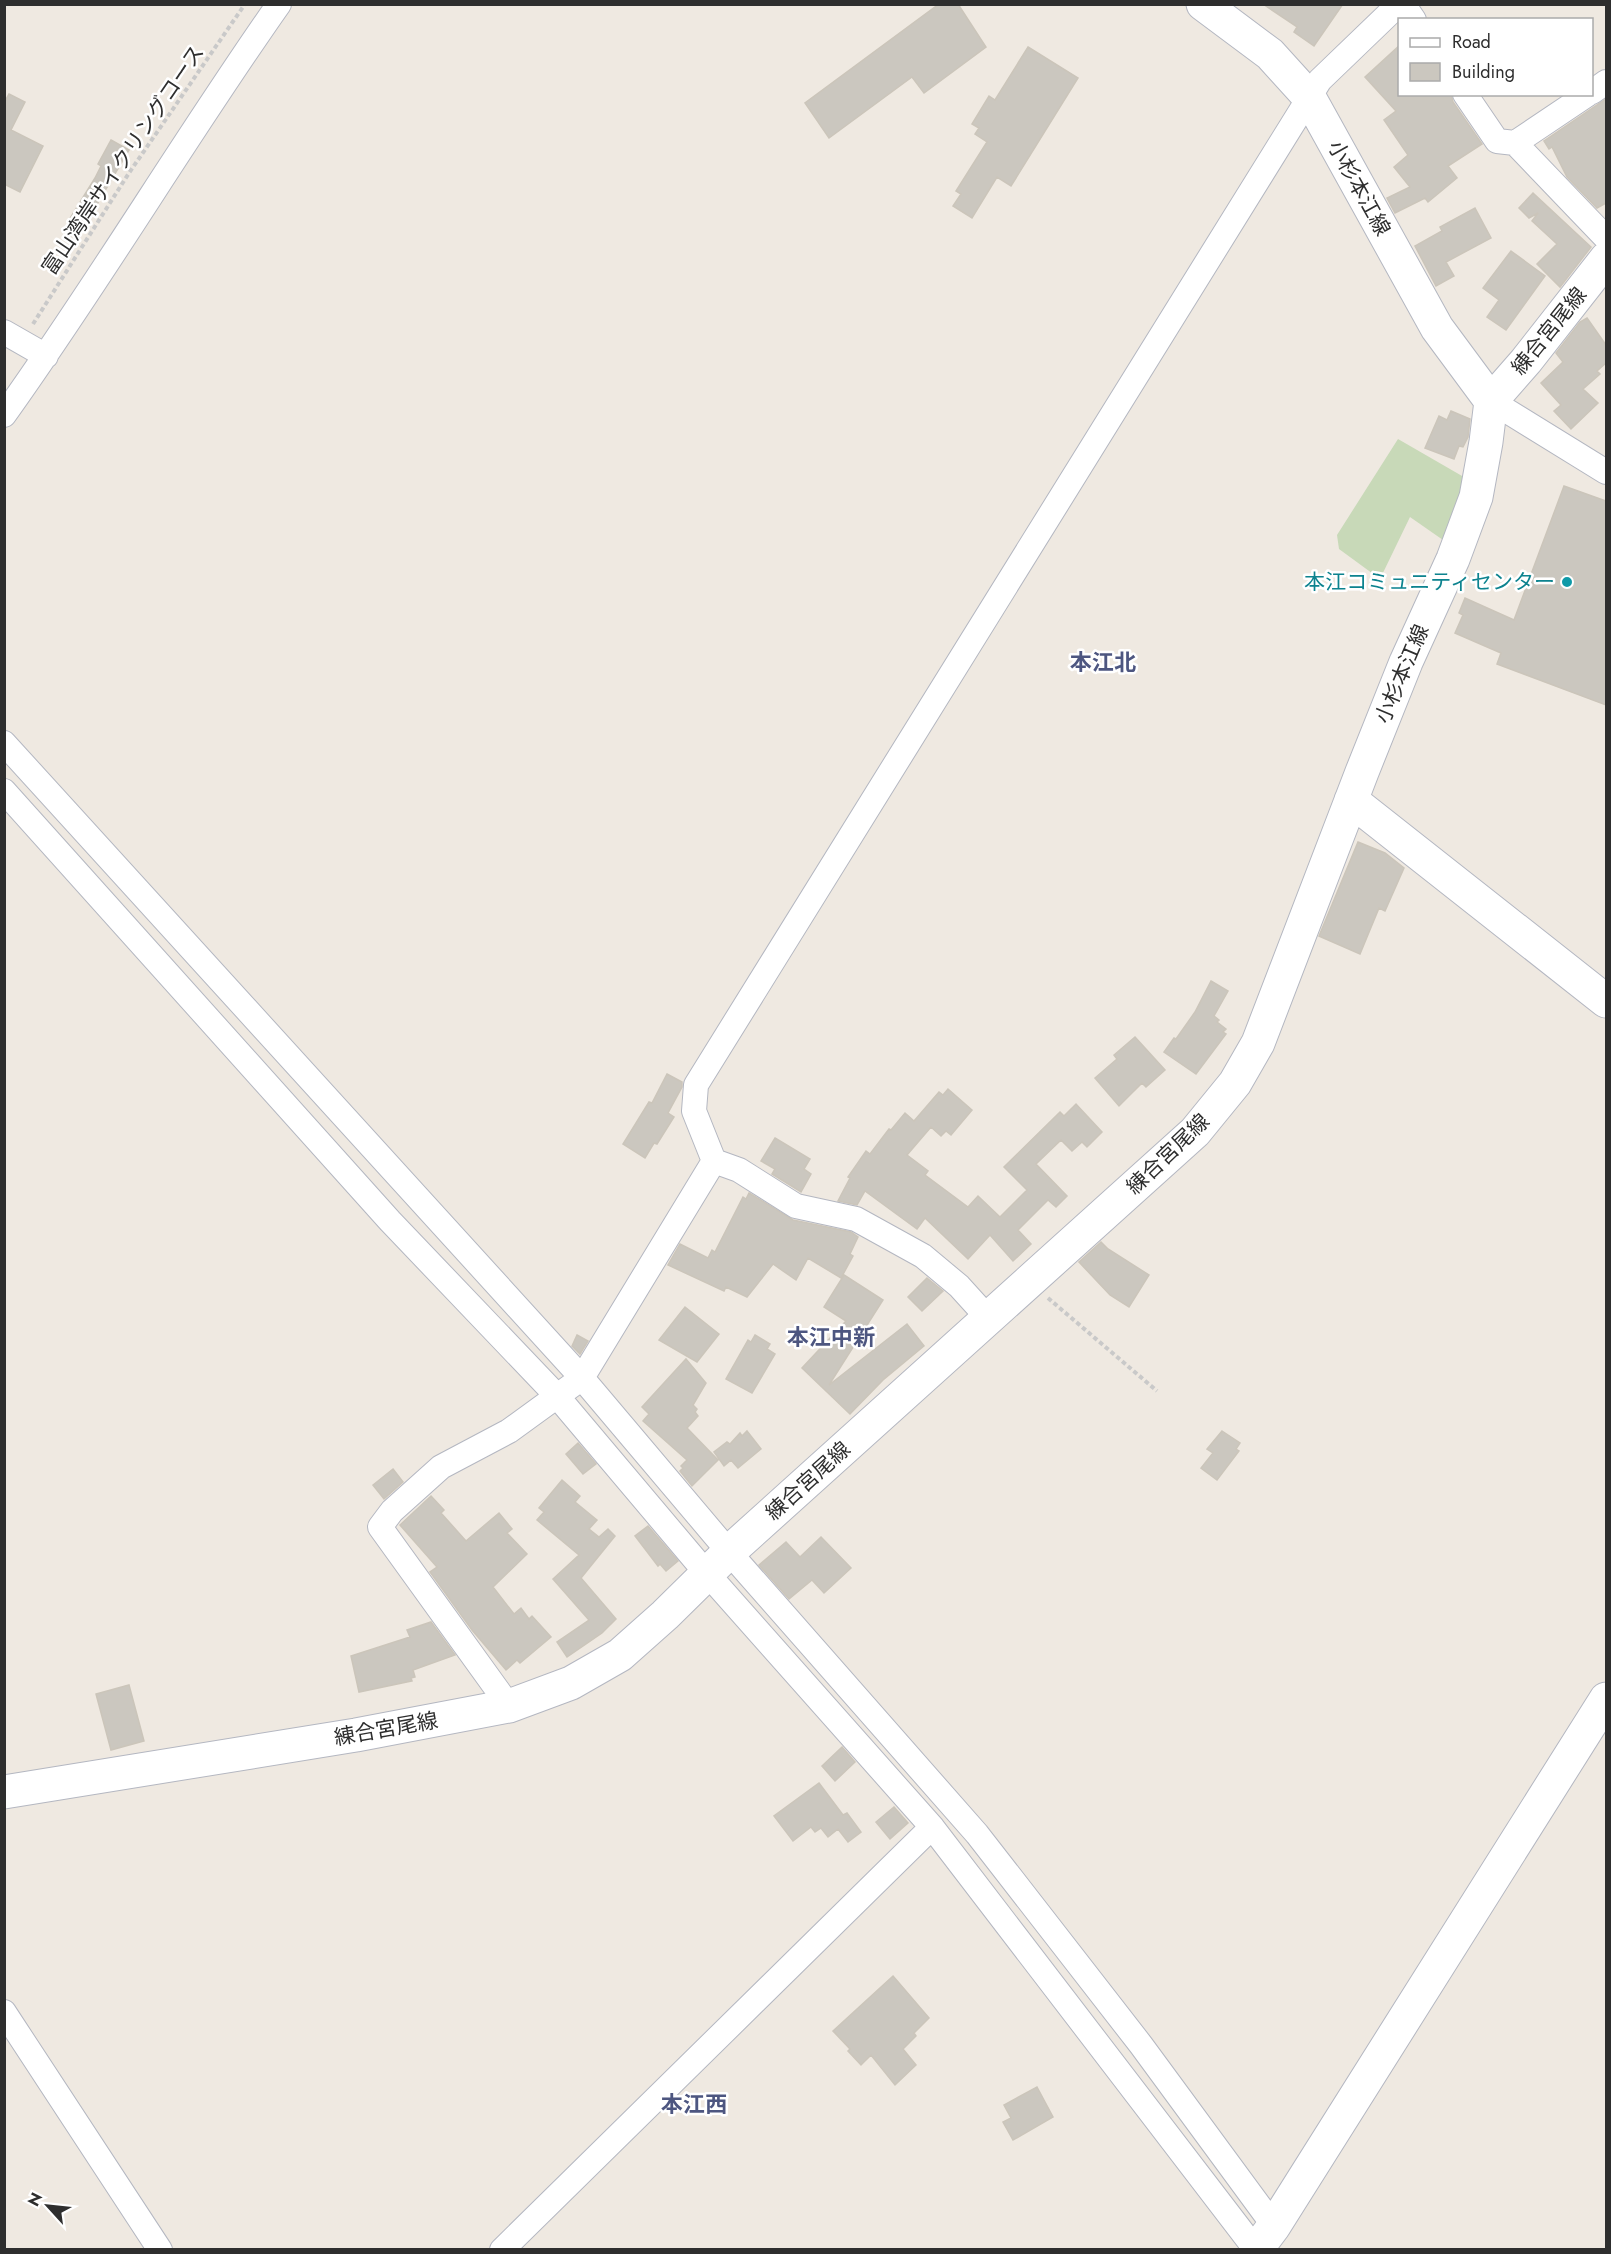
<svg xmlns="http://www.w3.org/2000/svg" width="1611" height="2254" font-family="Jost,'Noto Sans JP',sans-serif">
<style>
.cemetery{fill:#c8d9b8}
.building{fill:#cbc7bf;stroke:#cbc5ba;stroke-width:1.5}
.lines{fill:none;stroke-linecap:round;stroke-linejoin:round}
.street-casing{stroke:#b4b7c1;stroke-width:26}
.secondary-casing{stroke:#b4b7c1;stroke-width:35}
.path{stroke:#c9c9c9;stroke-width:4;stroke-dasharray:4.5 3;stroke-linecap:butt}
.street{stroke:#fff;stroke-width:24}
.secondary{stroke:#fff;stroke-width:33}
.culture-dot{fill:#0f9aa8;stroke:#fff;stroke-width:2}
.labels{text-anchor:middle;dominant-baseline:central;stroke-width:5;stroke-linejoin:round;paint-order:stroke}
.street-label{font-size:21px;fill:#2e2e2e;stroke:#fff}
.culture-label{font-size:21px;fill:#0d838f;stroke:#fff;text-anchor:end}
.neighbourhood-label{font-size:22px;font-weight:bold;fill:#4d5680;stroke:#fff}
</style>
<rect width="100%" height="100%" fill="#efe9e1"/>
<path class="cemetery" d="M1398,439l71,41 -26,60 -33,-23 -30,62 -41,-30 -2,-14z"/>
<path class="building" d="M939,4h19l28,43 -62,46 -12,-16 -83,61 -24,-35z
M1263,4h80l-29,42 -20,-14 3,-5z
M1400,45v49h51l2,8 29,42 -34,22 9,12 -29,24 -3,-4 -30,15 -8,-15 23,-11 -16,-20 14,-12 -24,-35 12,-9 -31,-34z
M1028,47l50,31 -67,108 -14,-9 -25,41 -19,-12 8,-12 -5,-3 31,-49 -12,-8 4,-6 -7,-4 17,-28 6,4z
M9,94l16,8 -14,28 32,16 -23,46 -16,-8v-81z
M1606,99v104l-9,5 -30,-31 -15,-30 -3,2 -5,-8z
M111,140l18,10 -46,78 -14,-8 26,-42 6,-12 -3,-2z
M1533,193l58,54 -31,40 -23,-23 20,-20 -25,-23 6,-8 -9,5 -10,-10z
M1475,208l16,30 -45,24 8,14 -18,10 -21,-40 27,-15 -2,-4z
M1511,251l34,25 -39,54 -19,-13 12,-17 -16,-12z
M1587,318l19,27v18l-9,8 3,3 -17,15 15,14 -27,26 -17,-18 7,-6 -20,-22 22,-21 -7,-9 24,-31z
M1451,411l19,8 -2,18 -5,10 -4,-1 -5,13 -29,-11 14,-32 8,4z
M1564,486l42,15v204l-109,-41 4,-11 -46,-20 8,-18 -4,-2 6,-15 49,22z
M1358,842l27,11 19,15 -19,43 -6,-3 -19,46 -41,-18z
M1211,981l17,10 -14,25 5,4 -2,2 9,7 -3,3 3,2 -30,40 -32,-22 10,-14 2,1 19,-27z
M1135,1037l30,33 -19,17 -4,-4 -23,23 -24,-28 22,-19 -3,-4z
M667,1074l15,8v5l-14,26 6,4 -17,27 -3,-1 -9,15 -22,-14 26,-42 3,1z
M948,1089l24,21 -21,25 -5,-4 -5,5 -10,-9 -24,28 21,16 -3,4 43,32 10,-11 22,21 27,-27 -23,-23 56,-55 4,4 12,-12 26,28 -15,15 -5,-5 -10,9 -11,-11 -25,24 31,32 -11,11 -8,-7 -30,30 13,14 -18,17 -23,-26 -22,24 -43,-41 -8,11 -52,-38 -8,14 -19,-4 12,-23 -2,-1 18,-26 4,3 19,-25 2,1 14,-17 9,8 25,-29 4,3z
M775,1138l35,21 -6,10 7,5 -10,18 -29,-18 3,-5 -14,-8z
M749,1193l44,27 58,12 7,5 -8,17 3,2 -12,22 -33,-20 -12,22 -23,-16 -26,33 -21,-10 -2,4 -56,-26 12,-21 28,14 4,-8 3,2 28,-55 3,2z
M1101,1242l7,7 41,26 -20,32 -19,-12 -31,-33z
M844,1275l39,25 -54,85 78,-61 17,22 -41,34 -33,34 -48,-46 44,-47 -22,-14z
M927,1278l16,13 -21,20 -14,-14z
M685,1307l34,27 -22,28 -38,-22z
M577,1335l11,6 -8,13 -8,-8z
M755,1335l15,9 -3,5 8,5 -23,39 -26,-14 22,-39 3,2z
M686,1359l20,24 -13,22 4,4 -2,3 3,4 -11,12 31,32 -26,26 -12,-15 3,-3 -2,-2 6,-6 -44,-39 6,-7 -7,-7z
M747,1431l14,18 -23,19 -7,-8 -7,6 -10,-14 13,-10 3,2 10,-11 2,3z
M1222,1431l18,12 -4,6 3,2 -22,29 -16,-12 12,-15 -6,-4z
M578,1443l18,21 -13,10 -17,-20z
M393,1469l10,13 -19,17 -11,-14z
M562,1480l18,16 -5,6 22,18 -8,9 10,8 9,-8 7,7 -34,42 35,41 -14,14 -35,24 -10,-15 32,-22 -36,-41 26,-24 -42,-35 7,-8 -5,-4z
M431,1496l13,14 -3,3 25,28 33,-28 13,16 -5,4 20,21 -34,33 21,27 7,-6 8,11 3,-3 19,21 -31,26 -3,-3 -11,10 -34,-40 -42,-58 7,-5 -37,-42z
M648,1526l30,35 -12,10 -6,-7 -2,2 -23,-30z
M821,1537l30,31 -27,25 -12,-13 -23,19 -30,-34 27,-23 14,15z
M431,1622l24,33 -42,15 2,7 -4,1 1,3 -53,11 -8,-36 59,-19 -3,-7z
M129,1685l15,56 -33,9 -15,-56z
M842,1747l13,15 -20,19 -13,-15z
M819,1783l24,32 4,-2 14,19 -13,10 -10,-13 -10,8 -7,-9 -6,4 -4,-5 -18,14 -19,-25z
M894,1807l14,16 -18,16 -14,-17z
M893,1976l36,42 -15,15 2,3 -13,13 13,16 -21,20 -24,-30 -10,10 -13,-14 2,-2 -17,-18z
M1037,2087l16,30 -40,23 -10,-18 8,-4 -7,-13z"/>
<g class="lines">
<defs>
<path id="street" d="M1403,4l11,16
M1592,92l14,-10
M1465,94l32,47 18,2 73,-49
M1515,143l91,95
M4,332l42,24
M1491,401l115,71
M4,415c96,-134 180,-276 275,-411
M4,743l578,635 147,174 248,282 164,211 133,181
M4,791l386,430 167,175 140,166 235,265 324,423
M714,1161l25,9 57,36 60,13 67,37 36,30 29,32
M509,1706l-129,-179 12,-16 49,-44 68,-36 73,-53 132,-217 -20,-50 2,-26 624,-1005 79,-76
M4,2012l156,238
M502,2250l430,-423"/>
<path id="secondary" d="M1491,401l35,-40 80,-102
M1351,800l255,201
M4,1792l352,-57 153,-29 62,-23 49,-28 45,-40 64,-63 466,-420 40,-49 23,-40 104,-271 44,-110 47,-103 23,-62 10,-55 5,-41 -54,-73 -128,-231 -39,-43 -67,-50
M1256,2250l18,-24 332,-527"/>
</defs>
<use href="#street" class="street-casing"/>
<use href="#secondary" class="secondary-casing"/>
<path class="path" d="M33,324l96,-151 116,-169
M1048,1298l109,93"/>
<use href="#street" class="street"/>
<use href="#secondary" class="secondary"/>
</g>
<circle class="culture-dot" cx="1567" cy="582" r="6"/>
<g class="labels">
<g class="street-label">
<text transform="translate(123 160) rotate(-56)">富山湾岸サイクリングコース</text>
<text transform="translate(1359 188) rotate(61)">小杉本江線</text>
<text transform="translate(1549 331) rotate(-51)">練合宮尾線</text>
<text transform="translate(1402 674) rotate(-67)">小杉本江線</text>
<text transform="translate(1168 1154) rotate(-44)">練合宮尾線</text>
<text transform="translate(808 1481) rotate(-42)">練合宮尾線</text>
<text transform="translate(386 1729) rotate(-10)">練合宮尾線</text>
</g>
<g class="culture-label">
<text x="1555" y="582">本江コミュニティセンター</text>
</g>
<g class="neighbourhood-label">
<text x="1103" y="662">本江北</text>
<text x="831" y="1337">本江中新</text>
<text x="694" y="2104">本江西</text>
</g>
</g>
<rect width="1611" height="2254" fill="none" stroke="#2e2e2e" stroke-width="12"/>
<rect x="1398" y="18" width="195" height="78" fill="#ffffff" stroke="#ababab" stroke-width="1.5"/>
<rect x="1410" y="38" width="30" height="9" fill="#ffffff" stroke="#ababab" stroke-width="1.5"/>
<text x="1452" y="48" font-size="18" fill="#2e2e2e">Road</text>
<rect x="1410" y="63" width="30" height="18" fill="#cbc7bf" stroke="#ababab" stroke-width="1.5"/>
<text x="1452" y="78" font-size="18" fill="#2e2e2e">Building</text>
<g transform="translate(48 2206) rotate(297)" stroke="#ffffff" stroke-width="4.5" paint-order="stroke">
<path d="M0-4.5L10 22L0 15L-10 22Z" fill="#2e2e2e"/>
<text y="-9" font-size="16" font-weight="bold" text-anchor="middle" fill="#2e2e2e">N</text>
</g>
</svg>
